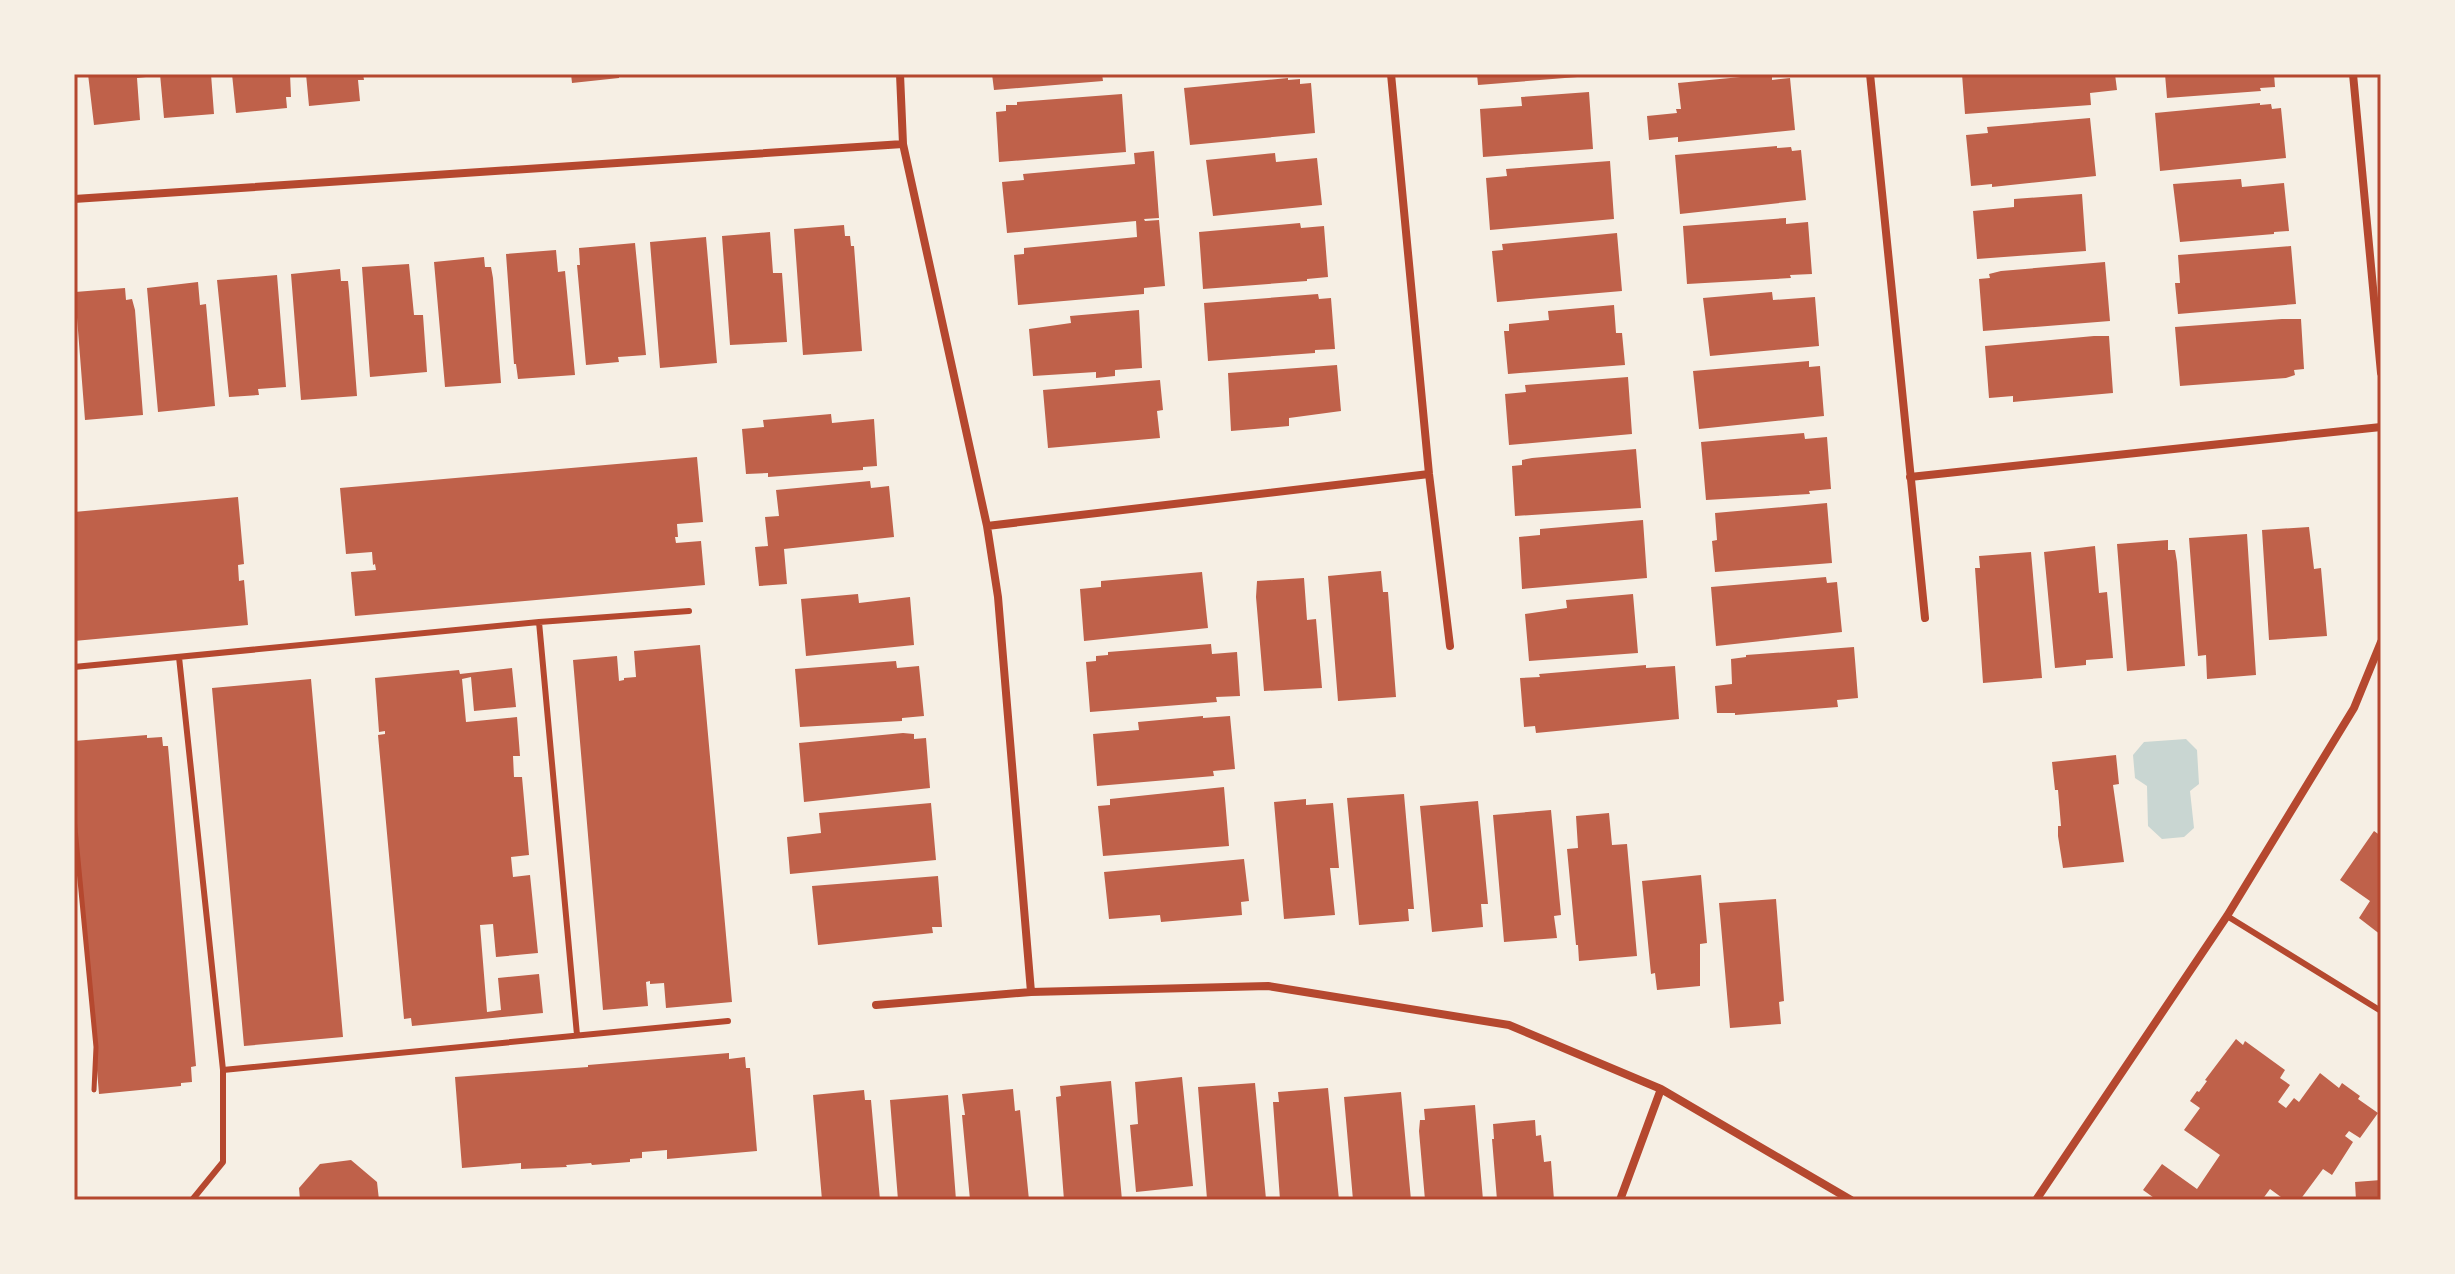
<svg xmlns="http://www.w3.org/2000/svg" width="2455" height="1274" font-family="Jost,sans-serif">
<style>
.water{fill:#c9d6d2}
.building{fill:#bf614a}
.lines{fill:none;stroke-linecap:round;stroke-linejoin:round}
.path{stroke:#b5482f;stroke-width:5}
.service{stroke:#b5482f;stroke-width:6}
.minor{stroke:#b5482f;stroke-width:8}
.neatline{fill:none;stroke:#b5482f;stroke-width:3}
</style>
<rect width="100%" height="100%" fill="#f6efe4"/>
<path class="water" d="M2186,739l11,11 2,34 -9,7 4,37 -10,9 -22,2 -14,-13 -1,-40 -12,-8 -2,-23 11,-13z"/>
<path class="building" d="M88,74h57l1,3 -9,1 3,42 -46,5z
M160,74h51l3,40 -50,4z
M232,74h58l1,23h-5l1,11 -51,5z
M306,74h57l1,6h-6l2,21 -51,5z
M571,74h48v4l-47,5z
M992,74h110l1,7 -109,9z
M1477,74h112l1,2 -112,9z
M1772,74v6l18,-2 5,52 -117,12v-5l-29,3 -2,-24 30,-3 -1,-4h5l-3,-26z
M1962,74h153l2,16 -27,3 1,12 -126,9z
M2165,74h109l1,13 -15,1 1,3 -94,7z
M1288,78v2l12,-1v5l11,-1 4,50 -125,12 -6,-57z
M1589,92l4,57 -110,8 -3,-48 42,-3 -1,-9z
M1122,94l4,58 -127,10 -3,-50 10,-1v-6h11v-3z
M2260,103v2l11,-1 1,5 9,-1 5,50 -126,13 -5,-58z
M2090,118l6,58 -104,11v-3l-21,2 -5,-51 22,-2 -1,-6z
M1777,146v2l14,-1 1,4 9,-1 5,50 -126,14 -5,-59z
M1154,151l5,67 -15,1 1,2 14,-1 6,66 -21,2v6l-126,11 -4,-50 10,-1v-6l113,-11 -1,-16 -129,12 -5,-51 22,-2 -1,-6 112,-10 -1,-11z
M1275,153l1,9 41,-4 5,47 -109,11 -7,-56z
M1610,161l4,58 -124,11 -4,-52 21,-2 -1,-7z
M2241,179l1,8 42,-4 5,48 -15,1v2l-94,8 -7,-58z
M2082,194l4,57 -109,8 -4,-48 41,-4v-8z
M1786,218v6l22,-2 4,52 -22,1 1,3 -104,6 -4,-58z
M1300,223l1,5 23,-2 4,51 -21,2v2l-104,8 -4,-57z
M844,225l1,11h5l1,10h3l8,105 -59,4 -9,-126z
M770,232l3,41h9l5,69 -57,3 -8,-109z
M1617,233l5,58 -125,11 -5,-51 11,-1 -1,-6z
M706,237l11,126 -57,5 -10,-126z
M635,243l11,112 -28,2 1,5 -33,3 -9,-100h3l-1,-17z
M2291,246l5,58 -118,10 -3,-31h5l-2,-28z
M556,250l2,22 7,-1 10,104 -57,4 -2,-15h-2l-8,-110z
M484,257l1,10h6l2,11 8,105 -56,4 -11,-125z
M2105,262l5,59 -127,10 -4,-52 11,-1 -1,-4 12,-3z
M409,264l5,51h9l4,57 -57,5 -8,-110z
M340,269l1,12h7l1,10 8,105 -56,4 -10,-126z
M277,275l9,112 -28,2 1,6 -30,2 -12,-117z
M198,282l2,23 6,-1 9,102 -57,6 -11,-124z
M125,288l1,12 6,-1 3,11 8,105 -58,5 -10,-128z
M1772,292l1,8 42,-3 4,49 -109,10 -7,-58z
M1318,294l1,5 12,-1 4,51 -20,1v3l-107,8 -4,-58z
M1614,305l2,28h6l3,32 -117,9 -4,-43h5v-7l40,-4 -1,-9z
M1139,310l3,58 -27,2v6l-19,2v-6l-63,4 -4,-47 42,-6 -1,-7z
M2282,319h19l3,50 -10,1 1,5 -9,3 -106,8 -5,-59z
M2094,336h15l4,57 -100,9v-6l-24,2 -4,-52z
M1809,361v6l11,-1 4,50 -125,13 -6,-58z
M1337,365l4,46 -52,7v8l-58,5 -3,-58z
M1628,377l4,57 -123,11 -4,-51 21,-2 -1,-7z
M1160,380l3,30 -6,1 3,27 -112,10 -5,-58z
M831,414l1,9 42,-4 3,47 -14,1v3l-95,7v-4l-22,1 -4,-45 22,-2 -1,-7z
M1804,433l1,6 22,-2 4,52 -22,2 1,3 -104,6 -5,-58z
M1636,449l5,59 -126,8 -3,-50 10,-1v-5l10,-2z
M697,457l6,65 -26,2 1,13h-3l1,6 25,-2 4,44 -350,31 -4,-44 25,-2 -1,-6 -2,1 -1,-13 -26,2 -6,-66z
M870,481l1,7 18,-2 5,51 -110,12 3,35 -28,2 -4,-39 13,-1 -3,-29 14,-1 -3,-26z
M238,497l6,67 -6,1 1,16 5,-1 4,45 -174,16v-129z
M1827,503l5,60 -117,9 -3,-31 5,-1 -2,-27z
M1643,520l4,58 -125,11 -3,-52 21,-2v-6z
M2309,527l5,42 7,-1 6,68 -58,4 -7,-110z
M2247,534l9,141 -49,4 -1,-24 -8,1 -9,-118z
M2168,540v10h7l2,12 8,104 -58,5 -10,-127z
M2095,546l4,47 8,-1 6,66 -27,2v5l-31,3 -11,-116z
M2031,552l11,126 -59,5 -8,-115h5l-1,-12z
M1381,571l2,21h5l8,105 -58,4 -10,-125z
M1202,572l6,56 -124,13 -4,-52 21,-2v-6z
M1826,577l1,6 10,-1 5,50 -126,14 -5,-59z
M1304,578l3,42 9,-1 6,69 -58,3 -8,-94 1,-16z
M858,594l1,9 51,-6 4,48 -108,11 -5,-57z
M1633,594l5,59 -109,8 -4,-47 42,-6 -1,-8z
M1211,644l1,10 25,-2 3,44 -24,1 1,5 -127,10 -4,-50 10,-1v-5l12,-1v-3z
M700,645l32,357 -66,6 -2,-25 -14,1v-3l-4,1 2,24 -45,4 -30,-350 44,-4 2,25 5,-1v-2l12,-1 -2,-26z
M1854,647l4,51 -21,2 1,7 -103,8v-2h-18l-2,-27 17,-2 -1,-25 15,-2v-2z
M896,661l1,7 22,-2 5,50 -22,2v3l-102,6 -5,-58z
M1646,665v3l29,-2 4,53 -143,14 -1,-7 -11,1 -4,-49 20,-1 -1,-3z
M512,668l4,39 -42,4 -3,-34 -9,2 4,43 51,-5 3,39h-7l1,21h8l7,78 -18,2 2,20 17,-2 8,78 -42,4 -3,-33 -13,1 7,87 14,-2 -3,-32 41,-4 4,39 -131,13 -1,-8 -7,1 -26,-284 7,-1v-3l-6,1 -4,-54 84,-8 1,4z
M311,679l32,358 -99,9 -32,-358z
M1203,716v2l27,-2 5,53 -22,2 1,5 -117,10 -4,-52 46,-4 -1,-8z
M903,733l11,1v5l12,-1 4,50 -126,14 -5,-59z
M147,735v3l15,-1 1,9h5l28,320 -5,1 1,15 -11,1v3l-82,8 -25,-300v-53z
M2116,755l3,29 -6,1 11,77 -61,6 -5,-32v-10h3l-3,-36h-3l-3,-28z
M1224,787l5,59 -126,10 -5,-50 12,-1v-6z
M1404,794l10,115h-6l1,12 -50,4 -12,-127z
M1306,799v6l27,-2 6,65h-9l5,47 -51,4 -10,-117z
M1478,801l10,103h-7l2,23 -51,5 -12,-126z
M931,803l5,57 -146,14 -3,-37 34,-4 -2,-20z
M1551,810l10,105 -7,1 3,22 -53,4 -11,-127z
M1609,813l3,32 15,-1 10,112 -58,5 -1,-16h-2l-9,-96 11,-1 -2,-32z
M2374,831l7,5v99l-22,-17 11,-17 -30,-21z
M1244,859l5,42 -8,1 1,13 -81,7 -1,-7 -51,4 -5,-47z
M1701,875l6,68 -7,1v42l-43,4 -2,-17 -4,1 -9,-93z
M938,876l4,51h-10l1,6 -115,12 -6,-59z
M1776,899l8,102 -5,1 2,22 -51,4 -11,-125z
M2236,1039l7,6 2,-4 40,29 -5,8 10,7 -12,17 8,6 8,-10 5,4 21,-29 19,15 3,-5 18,13 -2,3 20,14 -18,25 -11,-7 -4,5 8,6 -21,33 -9,-6 -23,31h-15l-15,-11 -8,11h-105l-14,-10 19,-26 35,25 23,-34 -36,-25 16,-22 -10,-7 7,-10 2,1 8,-11 -2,-1z
M729,1053v6l16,-2 1,11h4l7,83 -90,8v-9l-25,2v6l-12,1v3l-38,3 -1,-2 -25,2 1,2 -46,2v-6l-59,5 -7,-91 133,-10v-2z
M1182,1077l11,109 -57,6 -6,-67 8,-1 -3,-42z
M1111,1081l11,119h-58l-8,-103 5,-1 -1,-10z
M1255,1083l11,116h-59l-9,-112z
M1328,1088l11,112h-59l-7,-98h6l-1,-10z
M1013,1089l2,22 5,-1 9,90h-59l-8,-85h3l-3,-21z
M864,1090l1,10h6l9,100h-58l-9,-105z
M1401,1092l10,108h-58l-9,-103z
M948,1095l8,105h-58l-8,-100z
M1475,1105l8,95h-58l-6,-69 1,-11h5l-1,-11z
M1535,1120l1,16 5,-1 3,27 7,-1 3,39h-57l-5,-61h2l-1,-15z
M351,1160l26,22 2,18h-79l-1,-12 21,-24z
M2381,1180v20h-25l-1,-18z"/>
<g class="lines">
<path class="path" d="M74,818l22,229 -2,43"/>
<path class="service" d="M539,622l38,413
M179,657l44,413v92l-31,38
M74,667l465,-45 150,-11
M2227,916l154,95
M223,1070l505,-49"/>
<path class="minor" d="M900,74l3,70 84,382 11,71 33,395
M1391,74l38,400 21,172
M1870,74l55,544
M2353,74l28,299
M74,199l829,-55
M1910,477l471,-50
M987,526l442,-52
M876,1005l155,-13 237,-6 241,39 152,64 190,111
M1620,1200l41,-111
M2036,1200l191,-284 127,-208 27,-66"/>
</g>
<rect width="2455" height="1274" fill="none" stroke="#f6efe4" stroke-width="152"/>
<rect x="76" y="76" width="2303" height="1122" class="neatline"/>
</svg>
